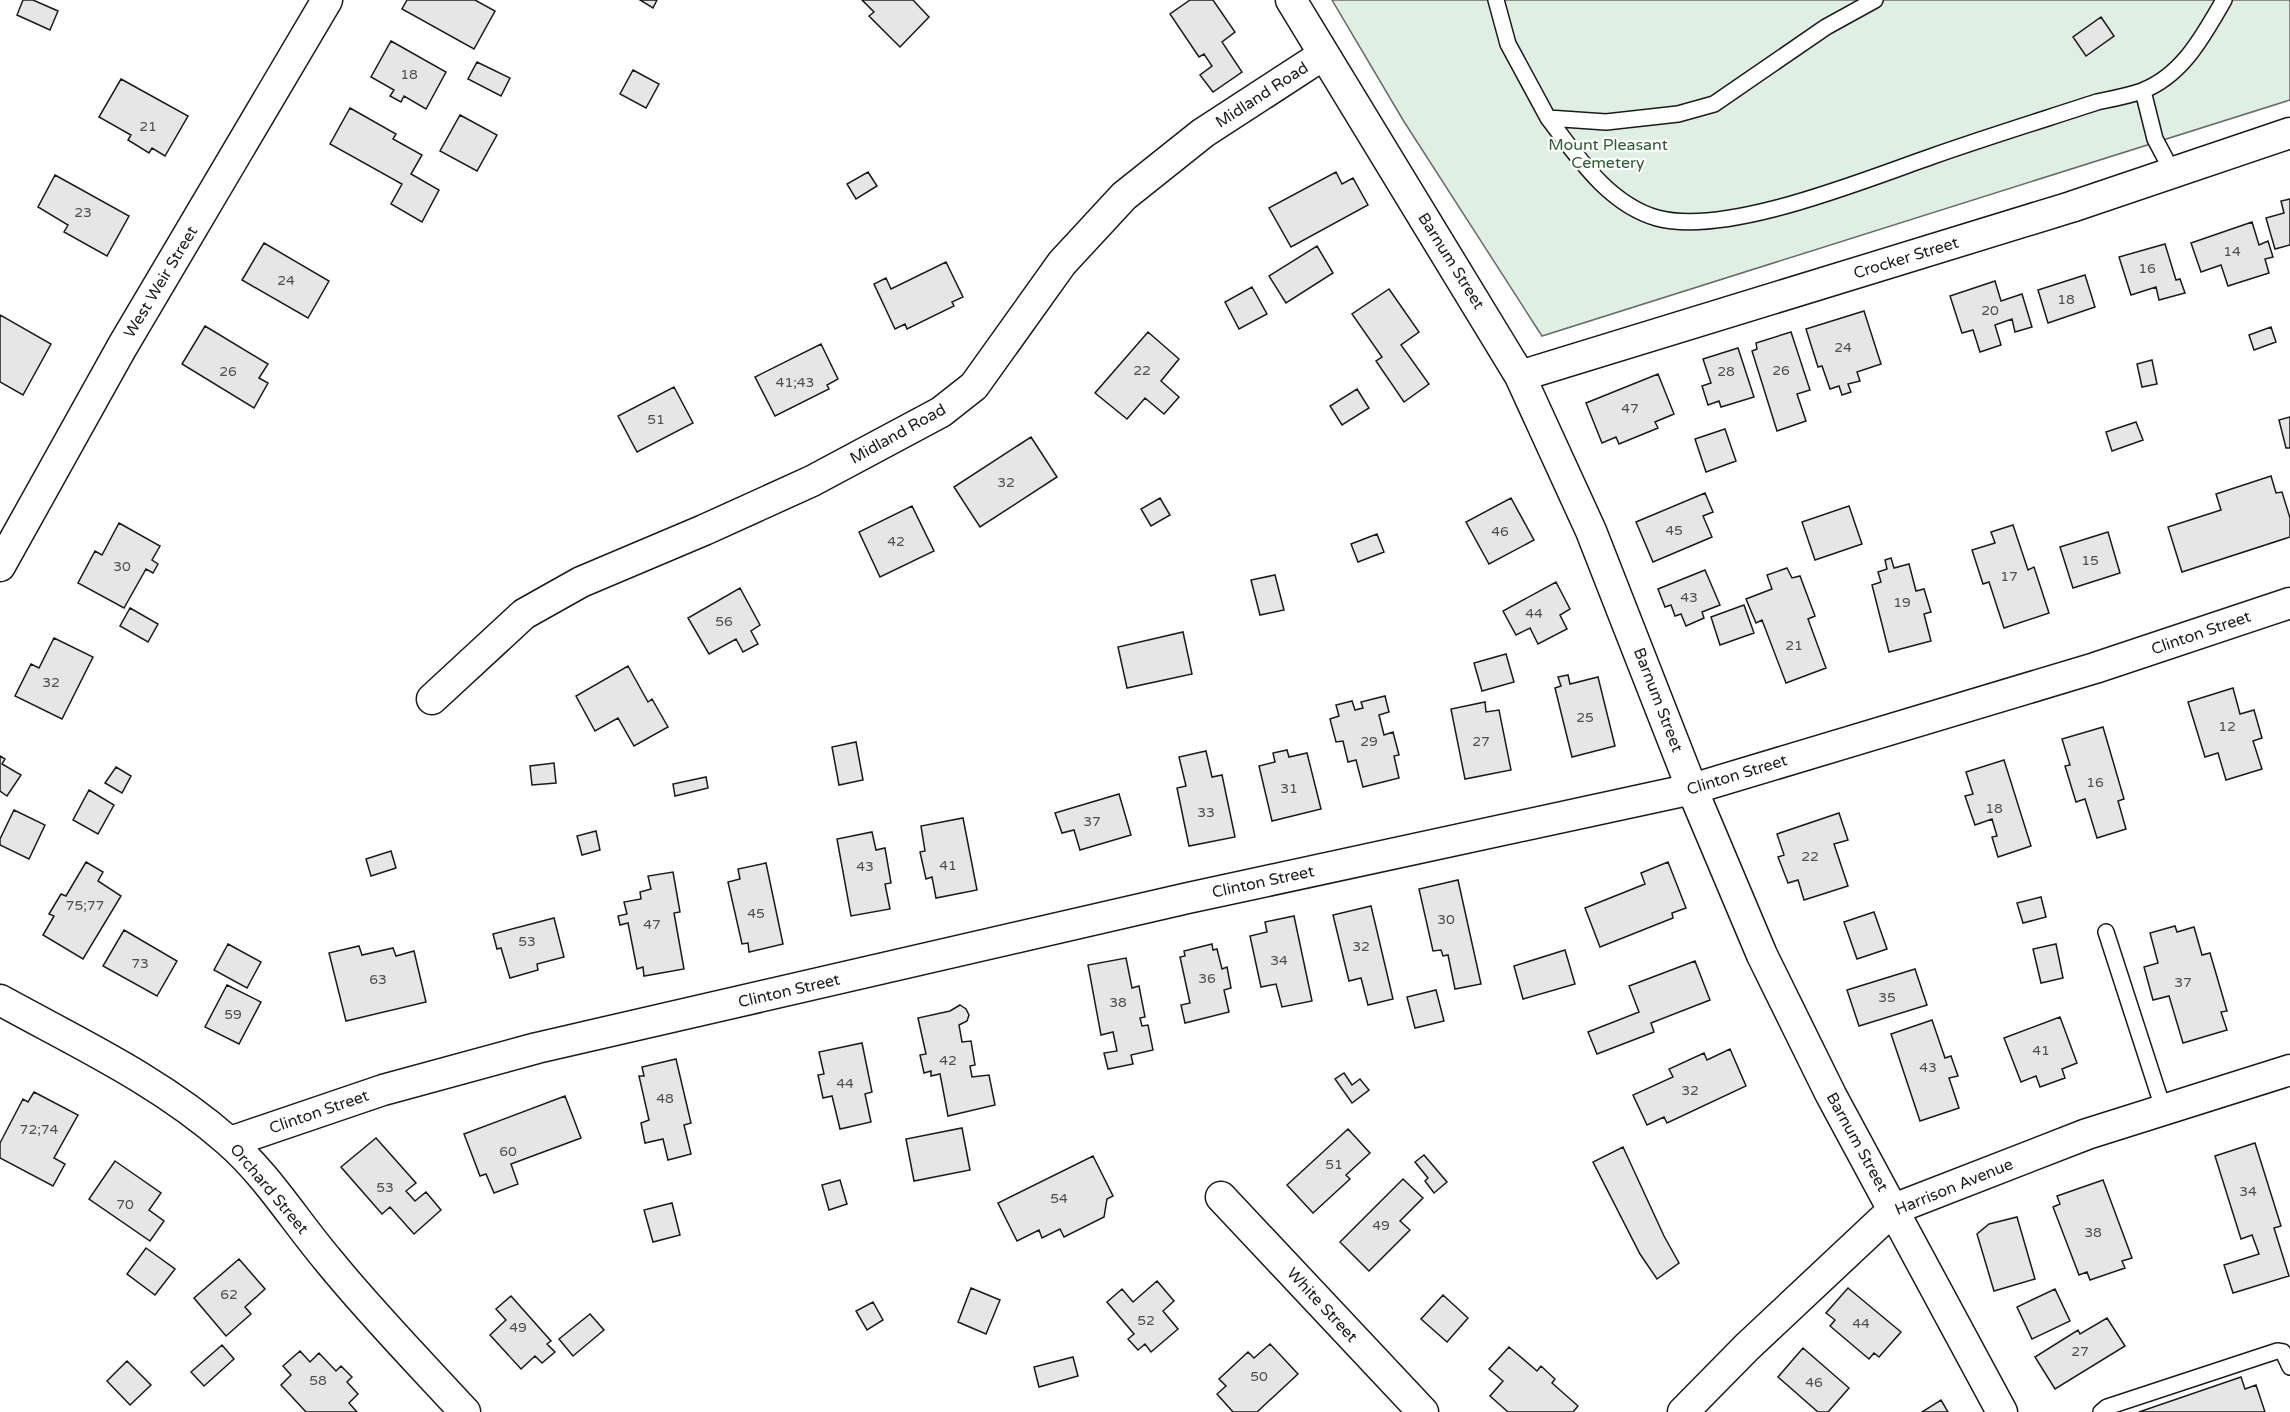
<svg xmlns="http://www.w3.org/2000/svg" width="2290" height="1412" font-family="'Varela Round',sans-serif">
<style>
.green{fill:#e0efe3;stroke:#6a6a6a;stroke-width:1.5}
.building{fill:#e6e6e6;stroke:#1a1a1a;stroke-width:1.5}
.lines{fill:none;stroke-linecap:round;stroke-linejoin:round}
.service-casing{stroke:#1a1a1a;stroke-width:18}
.minor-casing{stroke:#1a1a1a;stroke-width:33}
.service{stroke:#fff;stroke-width:15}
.minor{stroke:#fff;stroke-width:30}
.labels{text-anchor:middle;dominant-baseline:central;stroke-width:4.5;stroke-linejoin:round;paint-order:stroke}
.number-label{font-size:14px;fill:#4d4d4d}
.street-label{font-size:16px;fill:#1a1a1a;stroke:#fff}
.park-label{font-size:16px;fill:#2b5a34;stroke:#fff}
</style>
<rect width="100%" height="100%" fill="#fff"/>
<path class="green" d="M1332,0h958v100l-748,236 -139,-216z"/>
<path class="building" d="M23,0h10l25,11 -8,19 -33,-15z
M407,0h68l20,11 -21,38 -72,-40z
M640,0h17l-4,8z
M862,0h51l16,17 -29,30 -31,-31 5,-4z
M1190,0h23l22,32 -13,10 20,30 -29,20 -13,-17 12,-9 -8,-12 -5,3 -29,-43z
M2101,17l13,19 -28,20 -13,-19z
M391,41l55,31 -20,37 -22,-13 -3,6 -11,-6 4,-6 -23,-13z
M477,62l33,16 -9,18 -33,-17z
M633,70l26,14 -13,24 -26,-14z
M121,79l67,37 -23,40 -13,-8 -3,5 -21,-13 3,-5 -32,-18z
M350,108l46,26 -3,5 29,16 -11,19 28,16 -17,32 -31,-18 11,-20 -72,-40z
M460,115l37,20 -20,36 -37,-20z
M868,172l9,14 -21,13 -9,-15z
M1336,172l6,12 11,-6 15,27 -77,42 -22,-39z
M55,175l74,41 -22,40 -43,-24 4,-7 -30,-18z
M2290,199v46l-15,4 -9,-31 18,-5 -3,-12z
M2252,222l7,23 9,-4 5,16 -8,2 4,14 -41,13 -7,-21 -20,7 -10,-29z
M264,243l65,38 -21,37 -66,-38z
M2165,244l11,36 4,-1 5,14 -26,7 -3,-13 -25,8 -12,-38z
M1317,246l16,27 -47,30 -17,-27z
M946,262l17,35 -11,5 2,4 -47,23 -2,-5 -10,5 -21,-45 12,-6 5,11z
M2085,275l10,32 -47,16 -10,-33z
M1995,281l6,20 21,-7 10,33 -17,5 -3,-13 -17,6 6,20 -21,7 -7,-22 -11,3 -12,-37z
M1252,287l15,27 -28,15 -14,-27z
M1389,289l30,43 -18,13 28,39 -25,18 -28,-41 6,-4 -30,-43z
M1864,311l17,53 -24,8 3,9 -12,3 3,8 -9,3 -3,-9 -9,3 -8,-23 -4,1 -12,-38z
M0,315l51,29 -28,51 -23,-13z
M205,326l63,38 -9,14 9,5 -14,25 -72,-44z
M2271,327l5,15 -22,8 -5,-15z
M1148,332l31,27 -18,22 18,16 -15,17 -19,-16 -18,21 -32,-26z
M1791,332l19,58 -13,4 9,27 -29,10 -25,-80 5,-2 -1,-6z
M821,344l17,35 -11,6 2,4 -54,27 -20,-39z
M1738,348l16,49 -33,10 -2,-6 -11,4 -6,-19 9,-3 -8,-24z
M2152,360l5,24 -15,3 -5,-23z
M1658,374l16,40 -19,8 3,6 -39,16 -3,-7 -14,6 -16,-40z
M674,387l19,36 -56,29 -19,-36z
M1357,389l12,19 -27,17 -12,-19z
M2290,417v31h-4l-7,-28z
M2136,422l7,18 -31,11 -6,-19z
M1725,429l11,32 -30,11 -11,-33z
M1031,437l26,40 -77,50 -26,-40z
M2271,476l5,17 6,-1 8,26v19l-108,35 -14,-45 53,-17 -5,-16z
M1705,493l8,19 -10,4 9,21 -59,25 -17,-40z
M1160,498l10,17 -19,11 -10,-17z
M1511,498l23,42 -45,24 -23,-42z
M912,506l22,45 -54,26 -21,-45z
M1849,506l13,38 -47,16 -13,-38z
M119,523l41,23 -8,14 6,4 -5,9 -7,-4 -22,39 -46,-25 17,-32 7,4z
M2013,525l15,45 6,-3 15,46 -45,15 -15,-46 -6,2 -11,-34 23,-7 -4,-11z
M2108,532l12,41 -47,15 -13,-41z
M1377,534l7,18 -26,10 -7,-18z
M1891,558l3,10 15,-4 7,27 8,-2 7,23 -7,2 7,27 -42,11 -17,-67 9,-3 -3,-10 9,-3 -2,-9z
M1787,568l5,10 8,-2 15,40 -7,3 18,49 -40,15 -24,-63 -6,3 -10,-24 26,-10 -5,-14z
M1705,570l15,35 -18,7 2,6 -18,8 -5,-12 -6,2 -4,-11 -6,2 -7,-18z
M1275,575l9,35 -24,5 -9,-35z
M1556,582l14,27 -10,6 7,14 -29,15 -8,-16 -14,7 -13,-24z
M740,588l20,37 -9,6 7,13 -15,8 -7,-13 -27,15 -21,-36z
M1744,605l10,28 -34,12 -9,-28z
M130,608l28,16 -10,18 -28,-16z
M1183,632l9,42 -65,14 -9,-41z
M54,638l39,19 -31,62 -47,-23 16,-32 8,4z
M1506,654l8,28 -32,9 -8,-28z
M628,666l20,36 4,-3 16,28 -34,19 -16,-28 -23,13 -19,-35z
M1568,675l2,9 28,-7 17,69 -43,11 -17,-69 6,-2 -3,-9z
M2233,688l7,26 14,-4 8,28 -9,3 9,28 -36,11 -8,-27 -13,4 -17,-55z
M1385,696l4,16 -10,3 5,20 9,-3 6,23 -5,1 5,22 -36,9 -7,-27 -8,2 -5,-21 -7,1 -6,-23 9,-3 -3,-11 16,-4 3,9 8,-2 -2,-6z
M1485,702l1,10 13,-2 12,60 -46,9 -14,-70z
M2103,727l21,72 -6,2 8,28 -29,9 -12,-39 -9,3 -11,-36 5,-1 -8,-26z
M856,742l7,38 -24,5 -7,-38z
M1287,750l2,7 18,-4 14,56 -49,12 -13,-55 16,-4 -2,-9z
M1206,751l6,26 10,-2 13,62 -46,9 -12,-58 9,-2 -7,-29z
M0,756l5,3 -3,5 19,11 -14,21 -7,-5z
M2004,760l27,86 -33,11 -6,-20 5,-1 -5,-17 -17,6 -10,-29 8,-2 -7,-22z
M554,763l2,20 -24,2 -2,-19z
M116,767l15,9 -9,17 -17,-10z
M706,777l2,11 -33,8 -2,-12z
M89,790l25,15 -16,29 -25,-14z
M1119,794l12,41 -51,15 -6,-20 -12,3 -7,-20z
M14,810l31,15 -16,34 -29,-14v-6z
M1839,813l9,27 -14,4 14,42 -44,14 -6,-20 -10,3 -10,-26 6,-2 -7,-21z
M963,818l14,72 -41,8 -4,-21 -6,2 -6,-27 5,-1 -4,-25z
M596,831l4,19 -18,5 -5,-19z
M872,832l4,18 9,-2 6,35 -6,1 5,25 -39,7 -14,-77z
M391,851l5,17 -25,8 -5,-17z
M86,862l17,10 -5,9 23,15 -38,63 -40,-24 11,-19 -5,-2 12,-20 5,2z
M1668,862l18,46 -14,5 1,5 -73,29 -15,-39 60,-24 -4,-11z
M766,863l17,81 -34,8 -1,-9 -6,1 -14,-62 12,-3 -2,-10z
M673,872l7,40 -6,1 10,56 -40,7 -1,-9 -6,2 -9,-46 -8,2 -2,-9 9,-2 -3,-12 17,-3 -1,-7 11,-3 -3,-13z
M1458,880l23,104 -26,5 -7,-34 -5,1 -2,-6 -8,1 -14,-62z
M2041,897l5,20 -23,6 -6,-20z
M1371,906l22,93 -25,6 -7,-27 -12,3 -16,-66z
M1874,912l13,37 -30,10 -13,-37z
M1294,916l18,85 -30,6 -6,-23 -15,3 -11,-51 17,-4 -2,-10z
M554,918l10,39 -27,7 1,6 -28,8 -9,-30 -4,1 -4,-15z
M2175,926l2,6 17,-5 8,28 8,-2 17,58 -6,1 6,18 -44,13 -14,-47 -16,4 -9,-33 14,-4 -8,-30z
M124,930l53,31 -20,35 -54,-30z
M228,944l33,18 -14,26 -33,-18z
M1212,944l1,6 4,-1 5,20 5,-2 4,21 -7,2 5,22 -44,11 -4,-18 9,-2 -10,-46 5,-1 -1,-5z
M2056,944l7,34 -22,5 -8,-34z
M359,946l3,9 31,-7 3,8 18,-5 12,51 -80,19 -17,-68z
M1565,950l10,34 -52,15 -9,-33z
M1126,958l6,30 7,-2 6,31 -5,1 2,8 6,-1 5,25 -22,5 2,9 -25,5 -4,-16 13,-2 -4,-19 -12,3 -13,-70z
M1695,961l15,39 -59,23 3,9 -57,22 -9,-22 51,-20 -10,-26z
M1915,969l12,36 -68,21 -12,-36z
M227,985l34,17 -22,42 -34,-17z
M1436,990l8,31 -29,7 -8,-31z
M960,1005l6,4 3,6 -2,6 -8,4 3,17 9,-1 4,24 -5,1 2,11 17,-2 6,30 -47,11 -8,-42 -9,2v-5l-7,2 -4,-18 6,-1 -8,-36 32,-7z
M2060,1017l17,46 -15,6 3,9 -25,9 -4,-11 -15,6 -17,-44z
M1932,1020l13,38 6,-2 7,20 -9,2 10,30 -39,13 -29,-87z
M862,1043l10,49 -7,2 6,28 -31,7 -8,-33 -9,2 -5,-23 6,-1 -5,-22z
M1730,1049l16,37 -79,37 -3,-6 -17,8 -14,-30 40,-18 -4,-8 35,-16 3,7z
M676,1059l15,64 -7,2 7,29 -23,6 -5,-21 -18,4 -4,-20 8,-3 -10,-44h5l-2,-9z
M1344,1073l8,12 8,-6 9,11 -17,13 -17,-24z
M34,1092l44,23 -24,43 11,6 -12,22 -53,-28v-15l23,-44 5,3z
M565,1096l16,42 -70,26 7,20 -24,9 -8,-19 -6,2 -16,-42z
M962,1128l8,42 -56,11 -8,-42z
M1348,1129l22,24 -24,22 4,4 -37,34 -26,-28z
M376,1138l40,45 -10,8 9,10 11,-9 15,18 -27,24 -24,-27 -8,7 -41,-47z
M2255,1143l26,83 -7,2 15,48 -56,17 -9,-28 35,-11 -7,-19 -11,4 -26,-83z
M1623,1147l41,89 15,27 -22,16 -17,-25 -47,-92z
M1424,1155l23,27 -13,11 -9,-12 3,-3 -13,-16z
M1093,1156l20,40 -6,3 -3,18 -40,20 -4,-8 -18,9 -3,-8 -22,11 -19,-38z
M115,1161l46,32 -12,17 15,11 -14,20 -61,-42z
M1403,1179l20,19 -23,23 10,9 -41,41 -29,-29z
M840,1180l7,24 -18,6 -7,-25z
M2103,1180l29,78 -10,3 3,7 -35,12 -3,-8 -8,3 -26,-68 7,-3 -3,-8z
M672,1203l8,32 -27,7 -9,-32z
M2017,1217l18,62 -41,12 -17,-57 12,-10z
M146,1248l29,21 -20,26 -28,-21z
M239,1259l26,30 -20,18 6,7 -25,22 -32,-38z
M1157,1281l17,20 -11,10 15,18 -27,23 -6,-8 -7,6 -10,-11 6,-5 -27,-32 15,-13 11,13z
M971,1288l29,12 -14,34 -28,-12z
M1848,1288l53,44 -22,25 -5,-4 -5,6 -39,-33 5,-6 -9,-7z
M2055,1289l15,32 -38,18 -15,-32z
M1443,1295l25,23 -21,24 -26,-23z
M511,1296l40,45 -4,3 8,8 -13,11 -7,-7 -14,13 -31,-34 16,-15 -10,-11z
M873,1302l10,18 -16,10 -11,-19z
M590,1314l14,16 -31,26 -14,-17z
M2107,1318l18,28 -70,43 -20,-32 43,-27 2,4z
M1270,1344l28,30 -41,38h-24l-16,-18 9,-8 -7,-7 29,-27 6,6z
M222,1345l12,14 -30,27 -13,-14z
M1509,1347l28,24 4,-5 14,13 -3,4 26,23 -5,6h-65l-18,-16 13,-15 -14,-12z
M1803,1348l46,40 -21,24h-10l-40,-35z
M300,1351l10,11 9,-9 17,18 5,-5 11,11 -5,5 11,12 -9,9 8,9h-51l-25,-27 10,-10 -8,-9z
M1073,1357l5,19 -39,11 -5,-20z
M127,1361l24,24 -21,20 -23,-24z
M2241,1377l4,12 11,-4 9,27h-126z
M1941,1400l7,12h-26z"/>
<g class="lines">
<defs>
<path id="service" d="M1496,0l12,44 40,74
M1875,0l-49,27 -112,77 -36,10 -72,8 -58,-4c29,38 60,86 109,100 69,19 207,-38 276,-62 54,-19 109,-36 164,-54 14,-3 31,-6 45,-11 41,-16 61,-55 82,-91
M2143,91l12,48 18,34
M2106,932l58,179
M2101,1412l6,-5 170,-56 6,1 7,15"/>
<path id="minor" d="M1291,0l229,376 71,155 101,258 70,166 69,140 171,317
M1520,376l551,-169 219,-74
M0,566l122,-219 205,-347
M432,699l92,-85 57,-32 123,-52 108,-49 129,-69 33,-26 88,-123 62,-67 79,-63 120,-78
M0,1000c78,43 160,81 228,141 39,34 67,80 100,119 43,53 91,102 137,152
M230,1142l153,-52 154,-42 651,-150 504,-109 403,-121 195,-65
M1221,1197l202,215
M1683,1412l64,-65 147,-138 193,-75 203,-64"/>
</defs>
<use href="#service" class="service-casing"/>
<use href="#minor" class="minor-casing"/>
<use href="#service" class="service"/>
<use href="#minor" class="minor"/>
</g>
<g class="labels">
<g class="number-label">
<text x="409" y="74">18</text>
<text x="148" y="126">21</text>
<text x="83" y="212">23</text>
<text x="2232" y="251">14</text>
<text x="2147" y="268">16</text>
<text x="286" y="280">24</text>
<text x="2066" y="299">18</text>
<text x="1990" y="310">20</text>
<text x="1843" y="347">24</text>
<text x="1142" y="370">22</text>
<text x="1781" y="370">26</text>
<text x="228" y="371">26</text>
<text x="1726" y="371">28</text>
<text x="795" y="382">41;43</text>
<text x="1630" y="408">47</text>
<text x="656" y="419">51</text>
<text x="1006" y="482">32</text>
<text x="1674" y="530">45</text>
<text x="1500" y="531">46</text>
<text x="896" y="541">42</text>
<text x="2090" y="560">15</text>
<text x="122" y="566">30</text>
<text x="2009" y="576">17</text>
<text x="1689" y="597">43</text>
<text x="1902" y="602">19</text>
<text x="1534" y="613">44</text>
<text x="724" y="621">56</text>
<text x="1794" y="645">21</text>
<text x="51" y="682">32</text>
<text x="1585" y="717">25</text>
<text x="2227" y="726">12</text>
<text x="1369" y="741">29</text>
<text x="1481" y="741">27</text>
<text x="2095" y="782">16</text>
<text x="1289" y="788">31</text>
<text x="1994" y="808">18</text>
<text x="1206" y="812">33</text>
<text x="1092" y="821">37</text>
<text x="1810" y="856">22</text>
<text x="948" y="865">41</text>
<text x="865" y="866">43</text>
<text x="85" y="905">75;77</text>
<text x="756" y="913">45</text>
<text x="1446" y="919">30</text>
<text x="652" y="924">47</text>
<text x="527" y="941">53</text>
<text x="1361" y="946">32</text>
<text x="1279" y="960">34</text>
<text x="140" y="963">73</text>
<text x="1207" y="978">36</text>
<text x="378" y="979">63</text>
<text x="2183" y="982">37</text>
<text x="1887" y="997">35</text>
<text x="1118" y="1002">38</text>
<text x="233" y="1014">59</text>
<text x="2041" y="1050">41</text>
<text x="948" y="1060">42</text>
<text x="1928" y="1067">43</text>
<text x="845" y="1083">44</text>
<text x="1690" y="1090">32</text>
<text x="665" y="1098">48</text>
<text x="39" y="1129">72;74</text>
<text x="508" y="1151">60</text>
<text x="1334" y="1164">51</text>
<text x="385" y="1187">53</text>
<text x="2248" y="1191">34</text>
<text x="1059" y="1198">54</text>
<text x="125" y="1204">70</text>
<text x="1381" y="1225">49</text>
<text x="2093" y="1232">38</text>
<text x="229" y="1294">62</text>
<text x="1146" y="1320">52</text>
<text x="1861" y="1323">44</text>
<text x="518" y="1327">49</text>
<text x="2080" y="1351">27</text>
<text x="1259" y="1376">50</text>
<text x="318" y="1380">58</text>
<text x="1814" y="1382">46</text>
</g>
<g class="street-label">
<text transform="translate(1262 95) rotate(-33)">Midland Road</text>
<text transform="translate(1906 258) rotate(-17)">Crocker Street</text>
<text transform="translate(1451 261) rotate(58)">Barnum Street</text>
<text transform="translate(161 282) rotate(-59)">West Weir Street</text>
<text transform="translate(898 434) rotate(-29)">Midland Road</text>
<text transform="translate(2201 633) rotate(-19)">Clinton Street</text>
<text transform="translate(1658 700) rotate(69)">Barnum Street</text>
<text transform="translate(1737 775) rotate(-17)">Clinton Street</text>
<text transform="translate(1263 882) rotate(-12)">Clinton Street</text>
<text transform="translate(789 991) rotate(-13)">Clinton Street</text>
<text transform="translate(319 1112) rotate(-19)">Clinton Street</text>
<text transform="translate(1857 1142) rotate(61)">Barnum Street</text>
<text transform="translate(1954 1187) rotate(-22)">Harrison Avenue</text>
<text transform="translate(269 1189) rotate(50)">Orchard Street</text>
<text transform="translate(1322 1305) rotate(47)">White Street</text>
</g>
<g class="park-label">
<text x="1608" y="145">Mount Pleasant<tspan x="1608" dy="18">Cemetery</tspan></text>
</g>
</g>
</svg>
